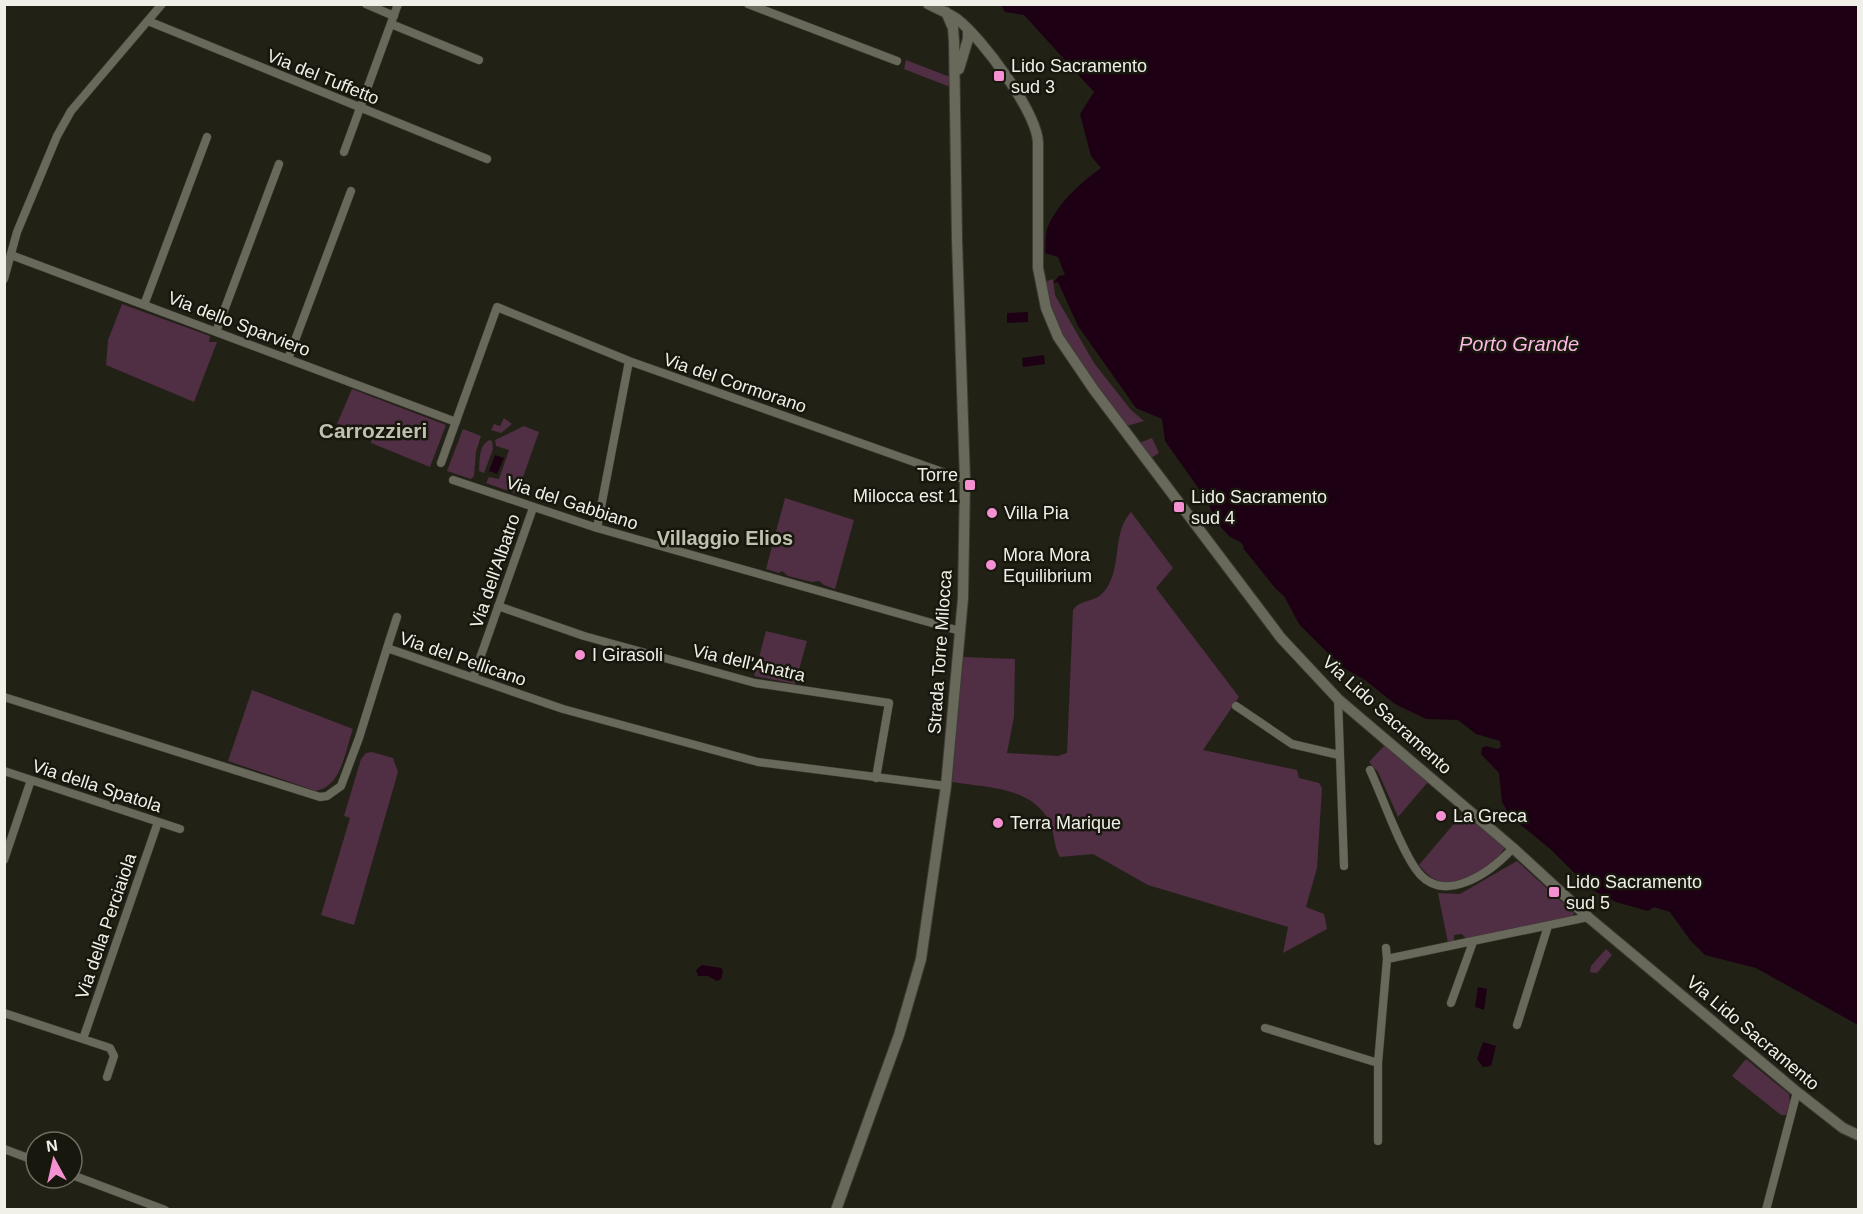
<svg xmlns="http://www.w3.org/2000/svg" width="1863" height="1214" font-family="Helvetica,sans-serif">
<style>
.green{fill:#502e44}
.water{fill:#1e0015}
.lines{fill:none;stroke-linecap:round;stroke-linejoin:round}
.minor-casing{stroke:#3d3d36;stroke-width:9}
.tertiary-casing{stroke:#3d3d36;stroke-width:12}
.minor{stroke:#68685b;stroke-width:8}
.tertiary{stroke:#68685b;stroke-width:10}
.poi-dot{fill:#f591d2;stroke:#18170d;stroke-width:2}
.labels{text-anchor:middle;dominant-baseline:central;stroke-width:5;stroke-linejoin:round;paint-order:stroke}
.poi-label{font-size:18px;fill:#f0f0e9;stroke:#18170d;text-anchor:start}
.street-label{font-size:18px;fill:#f0f0e9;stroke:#18170d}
.water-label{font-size:20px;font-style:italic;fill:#fdb7e3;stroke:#18170d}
.neighbourhood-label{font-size:20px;font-weight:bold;fill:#c0c0b1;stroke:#18170d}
.quarter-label{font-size:21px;font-weight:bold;fill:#c0c0b1;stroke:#18170d}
</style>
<rect width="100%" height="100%" fill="#212116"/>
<path class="green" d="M906,60l44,17v10l-46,-18z
M1053,279l2,16 39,68 37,47 13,11 -17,5 -64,-89 -7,-16 -11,-39z
M122,304l88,32 -1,6h8l-23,60 -88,-37 2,-25z
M352,389l94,36 -16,42 -59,-24 1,-5 -35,-14z
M504,418l8,6 -11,9 -10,-3 3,-6 6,2z
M524,426l15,6 -22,62 -31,-11 3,-6 10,2 10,-29 -13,-4 -1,-6z
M463,429l18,7 -5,16 -2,24 -3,3 -24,-8z
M1152,438l7,15 -8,5 -12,-15z
M489,440l3,1 1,8 -9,24 -5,-2c1,-11 -1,-24 10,-31z
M785,498l69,22 -19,69 -11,-4 -5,-4 -7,1 -24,-6 -6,-5 -3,2 -13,-4z
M1131,512l42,56 -17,20 83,109 -36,53 94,20 2,8 20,5 3,5 -5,80 -11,39 18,7 3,15 -44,24 5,-26 -140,-42 -55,-31 -33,3c-7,-11 -5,-25 -11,-36 -19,-35 -62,-33 -97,-39l11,-125 52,2 -1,58 -7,36 51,3 9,-3 6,-143c10,-14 25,-4 36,-26 12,-22 4,-53 22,-72z
M766,631l41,10 -12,43 -41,-8z
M252,690l101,39c-8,22 -11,57 -37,62l-88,-30z
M1385,745l43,37 -30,35 -20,-45 -9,-10z
M372,752l21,6 5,14 -44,153 -33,-10 29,-97 -6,-2 17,-57 5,-6z
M1463,813l42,34c-6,12 -14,16 -24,23 -24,15 -42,21 -62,-5z
M1517,861l57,52 -1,4 -107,22 -4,-5 -8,1v7l-6,1 -10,-50 22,1z
M1606,949l6,6 -15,18 -7,-1 1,-6z
M1746,1059l43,35 1,9 -4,12h-5l-49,-39z"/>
<path class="water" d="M1001,5h857v1020l-102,-57 -51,-13 -15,-15 -20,-28 -16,-5 -6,4 -32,-9 -24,-12 -43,-42 -39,-32 -8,-14 -3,-29 -18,-19 1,-6 4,-2 11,3 4,-2 -1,-6 -24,-7 -18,-14 -32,-1 -31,-15 -30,-24 -23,-13 -43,-43 -15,-28 -8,-7 -33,-41 1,-2c-5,-7 -9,-5 -15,-10 -9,-9 -18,-21 -20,-33l-44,-62 -3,-22 -26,-11 -58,-82 -20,-44 -5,1 6,-7 6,-1 -7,-18 -13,-4c1,-7 0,-17 2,-24 9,-24 34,-47 54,-61l-10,-12 -11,-42 14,-22 -70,-77 -19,-3z
M1028,312v10l-21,1v-10z
M1044,355l1,9 -22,3 -1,-9z
M495,455l9,3 -7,16 -8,-3z
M702,965l19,3 2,3 -2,8 -4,2 -9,-5h-10l-2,-6z
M1478,987l9,2 -3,21 -9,-3z
M1483,1042l13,4 -5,20 -8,1 -6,-8z"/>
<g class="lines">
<defs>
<path id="minor" d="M366,4l28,12
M748,4l149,57
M148,21l339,138
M391,24l88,36
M344,152l54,-148
M11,255l445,167
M4,279l13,-47 40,-96 14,-25 91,-107
M144,305l63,-168
M216,332l63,-168
M288,359l63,-168
M441,463l56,-156 132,54 336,119
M453,480l144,48 363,103
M597,528l32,-167
M498,606l86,30 171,47 134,20 -13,75
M387,648l10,-31
M473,678l60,-170
M4,697l316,100 7,-1 14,-10 18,-48 28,-90 176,61 195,53 188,24
M1338,699l6,167
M1236,706l56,38 47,11
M1370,770c13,28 28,73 45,98 26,40 75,5 98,-20
M4,771l176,58
M4,860l27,-80
M1386,948l1,11
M1451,1003l22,-61
M4,1013l106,35 4,8 -7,21
M1517,1025l31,-99
M1265,1028l113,35
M83,1039l75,-217
M1378,1141v-78l9,-104 201,-42
M4,1149l32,12
M72,1175l93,35
M1766,1210l31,-118"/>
<path id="tertiary" d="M928,4c10,5 20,9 29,15 25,19 79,92 81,123v126l8,40 12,29 36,53 187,248 57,61 175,149 75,69 209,175 46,36 15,7
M959,69l9,-30v-9
M836,1210l63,-175 22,-76 25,-173 17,-188 2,-118 -8,-240 -3,-199 -1,-13 -7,-16"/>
</defs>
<use href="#minor" class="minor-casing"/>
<use href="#tertiary" class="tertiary-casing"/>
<use href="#minor" class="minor"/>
<use href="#tertiary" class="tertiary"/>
</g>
<g class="poi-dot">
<rect x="993" y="70" width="12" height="12" rx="3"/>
<rect x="964" y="479" width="12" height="12" rx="3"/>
<rect x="1173" y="501" width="12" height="12" rx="3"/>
<circle cx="992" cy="513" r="6"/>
<circle cx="991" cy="565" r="6"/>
<circle cx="580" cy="655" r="6"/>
<circle cx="1441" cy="816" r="6"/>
<circle cx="998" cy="823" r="6"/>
<rect x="1548" y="886" width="12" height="12" rx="3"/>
</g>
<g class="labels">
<g class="poi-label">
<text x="1011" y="66">Lido Sacramento<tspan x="1011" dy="21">sud 3</tspan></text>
<text x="958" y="475" text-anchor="end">Torre<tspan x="958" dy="21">Milocca est 1</tspan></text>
<text x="1191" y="497">Lido Sacramento<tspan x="1191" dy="21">sud 4</tspan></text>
<text x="1004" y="513">Villa Pia</text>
<text x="1003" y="555">Mora Mora<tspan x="1003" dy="21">Equilibrium</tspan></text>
<text x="592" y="655">I Girasoli</text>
<text x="1453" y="816">La Greca</text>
<text x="1010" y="823">Terra Marique</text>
<text x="1566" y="882">Lido Sacramento<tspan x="1566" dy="21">sud 5</tspan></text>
</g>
<g class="street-label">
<text transform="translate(323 77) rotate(22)">Via del Tuffetto</text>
<text transform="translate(239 324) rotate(21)">Via dello Sparviero</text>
<text transform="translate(735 383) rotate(19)">Via del Cormorano</text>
<text transform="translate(572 503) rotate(18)">Via del Gabbiano</text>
<text transform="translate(495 571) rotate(-71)">Via dell'Albatro</text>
<text transform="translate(940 652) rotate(-86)">Strada Torre Milocca</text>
<text transform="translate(463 659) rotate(19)">Via del Pellicano</text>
<text transform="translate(749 663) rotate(13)">Via dell'Anatra</text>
<text transform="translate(1387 715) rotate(42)">Via Lido Sacramento</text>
<text transform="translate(97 786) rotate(18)">Via della Spatola</text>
<text transform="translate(106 926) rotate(-71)">Via della Perciaiola</text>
<text transform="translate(1753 1033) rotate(40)">Via Lido Sacramento</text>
</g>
<g class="water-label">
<text x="1519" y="344">Porto Grande</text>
</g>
<g class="neighbourhood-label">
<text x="725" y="538">Villaggio Elios</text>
</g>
<g class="quarter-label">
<text x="373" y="430">Carrozzieri</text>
</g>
</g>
<rect width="1863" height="1214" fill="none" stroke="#f0f0e9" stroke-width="12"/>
<g transform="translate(54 1160) rotate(352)"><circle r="28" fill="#18170d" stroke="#6e6e65" stroke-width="1.5"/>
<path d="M0-4.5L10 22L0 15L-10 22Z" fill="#f591d2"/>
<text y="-9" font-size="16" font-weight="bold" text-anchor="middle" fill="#f0f0e9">N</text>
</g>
</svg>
